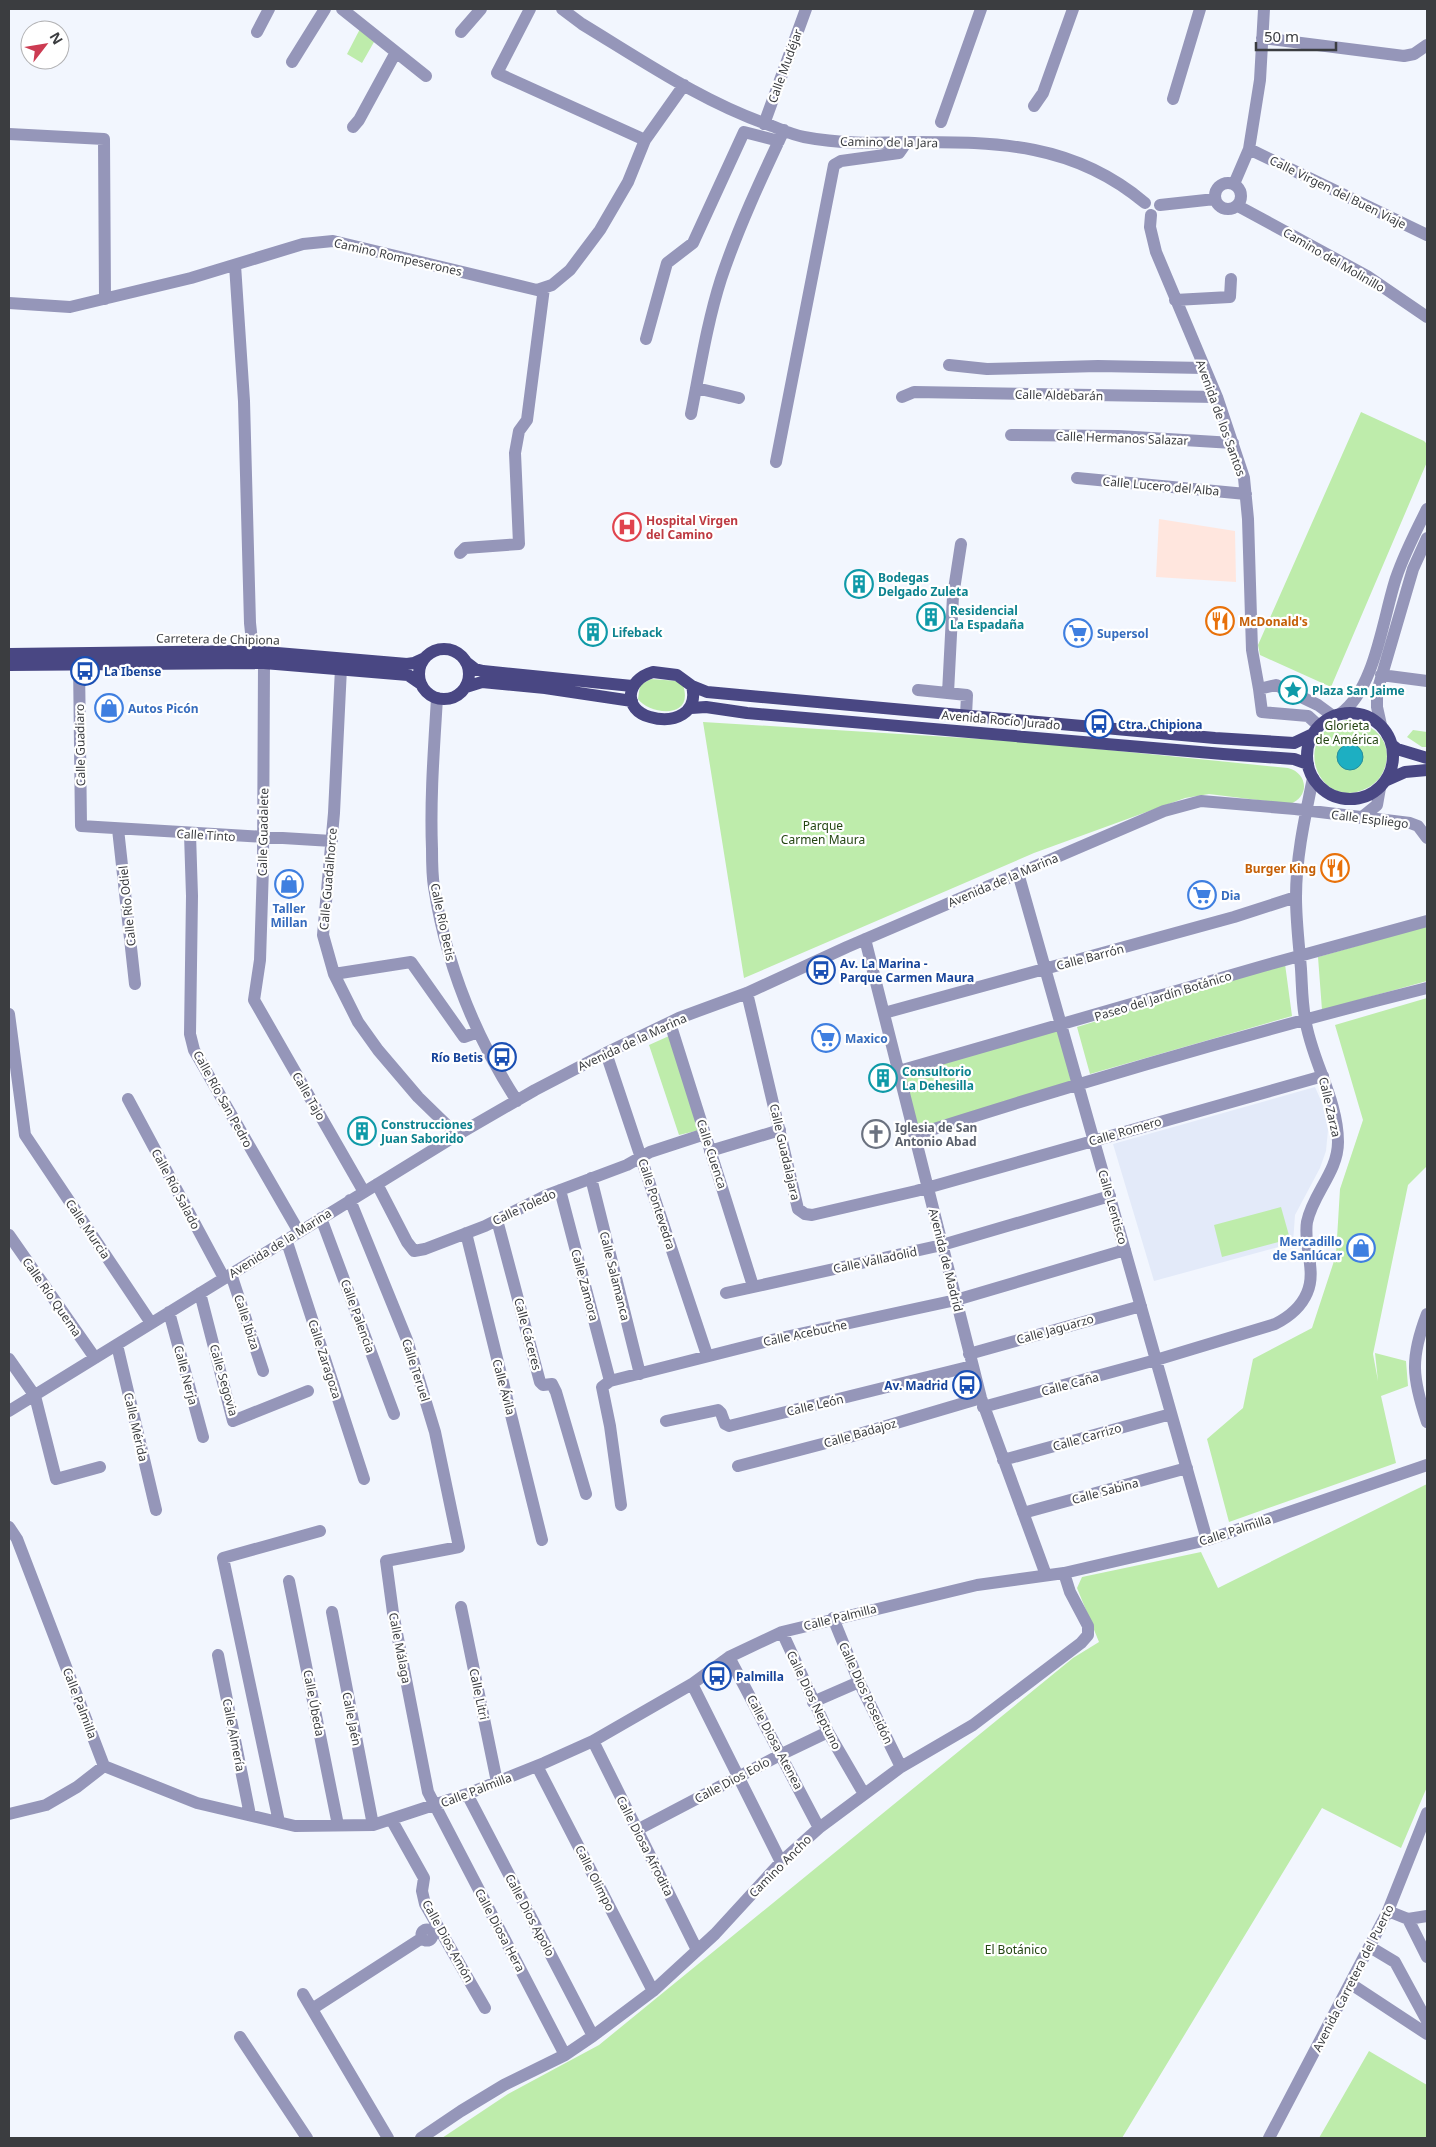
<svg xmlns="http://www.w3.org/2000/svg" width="1436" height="2147" font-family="'Noto Sans',sans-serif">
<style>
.commercial{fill:#ffe6de}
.built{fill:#e3eaf9}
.green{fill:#beecab;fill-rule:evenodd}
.water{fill:#1dafc2;stroke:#268d9b}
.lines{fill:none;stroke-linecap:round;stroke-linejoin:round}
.minor{stroke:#9596b9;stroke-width:12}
.major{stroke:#494783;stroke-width:12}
.labels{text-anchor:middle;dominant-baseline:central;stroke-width:4.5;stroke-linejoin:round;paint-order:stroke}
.street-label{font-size:12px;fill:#3b3d40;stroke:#fff}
.health-label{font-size:12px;font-weight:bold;fill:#be3a42;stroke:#fff;text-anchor:start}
.culture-label{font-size:12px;font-weight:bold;fill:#0d838f;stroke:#fff;text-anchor:start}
.food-label{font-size:12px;font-weight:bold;fill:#c56008;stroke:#fff;text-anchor:start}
.shop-label{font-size:12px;font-weight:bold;fill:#366cbe;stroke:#fff;text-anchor:start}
.transit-label{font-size:12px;font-weight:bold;fill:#164399;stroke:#fff;text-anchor:start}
.park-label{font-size:12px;fill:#234512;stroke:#fff}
.worship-label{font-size:12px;font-weight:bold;fill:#5b616d;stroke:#fff;text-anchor:start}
</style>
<rect width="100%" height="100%" fill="#f2f6fe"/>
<path class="commercial" d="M1159,519l76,12 1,51 -80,-5z"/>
<path class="built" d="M1315,1087l8,18 5,25 -2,21 -6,17 -25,47 -2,28 -139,38 -41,-137z"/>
<path class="green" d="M361,27l13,11v4l-12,21 -15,-9z
M1361,412l63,29 3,3v18l-96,225 -71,-32 -2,-10z
M651,679l26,2 6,4c12,36 -35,29 -45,14l2,-14z
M1346,720c30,2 51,25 36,54 -4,7 -10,12 -17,15 -46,22 -77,-53 -19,-69zM1349,744l6,2 5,4 1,13 -4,4 -19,-6c-2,-9 2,-14 11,-17z
M703,722l326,20 259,26c20,5 22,29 2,36l-81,-10 -24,4 -151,55 -290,125z
M1413,730l14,2v15h-5l-15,-10z
M1427,926v55l-105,29 -4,-53z
M1285,964l7,52 -202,58 -13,-47z
M1427,998v168l-19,19 -35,169 5,27 -3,-28 31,8 2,25 -27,10 15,67 -167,59 -22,-83 36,-31 10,-49 59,-31 24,-73 4,-66 23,-69 -28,-95z
M1061,1026l17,58 -163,51 -16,-64z
M669,1036l31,94 -21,5 -30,-90z
M1281,1207l9,32 -68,18 -8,-32z
M1427,1484v303l-26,61 -79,-40 -200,330h-680l66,-44 91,-49 474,-387 26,-16 -22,-54 5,-11 119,-25 17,36z
M1369,2051l58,34v53h-108z"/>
<path class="water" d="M1337 757a13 13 0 1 1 26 0a13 13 0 1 1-26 0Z"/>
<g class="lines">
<path class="minor" d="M342,9l84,67
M530,9l-33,64 148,67
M562,9l20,15c61,37 122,79 190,102 10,4 21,9 32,11 36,7 69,6 106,5 89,0 164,1 235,61
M257,32l12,-23
M461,32l20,-23
M1262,38l142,18 10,-2 13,-9
M292,62l33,-53
M1173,99l27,-90
M1034,106l9,-13 30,-84
M941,122l40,-113
M764,124l42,-115
M353,127l6,-7 37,-68
M9,134l95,5 1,160
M1249,149l178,86
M1215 196a13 13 0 1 1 26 0a13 13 0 1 1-26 0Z
M1234,184l15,-35 11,-69 4,-71
M1160,205l55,-6
M1238,206l129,70 60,41
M1151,215l-1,12 6,25 61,145 27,81 4,41 4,131 7,39
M235,265l9,136 6,222 3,28
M1175,300l55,-3 1,-18
M9,303l61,4 121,-29 112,-34 30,-3 204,49 15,-5 18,-15 30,-40 28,-48 17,-42 39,-55
M646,339l21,-76 26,-20 51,-111 35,9
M949,365l38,4 111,-3 106,2
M696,388l43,10
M902,397l12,-5 303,5
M691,414c9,-45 16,-91 30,-135 17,-51 40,-100 63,-149
M1011,435l107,1 115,7
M776,462l58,-297 7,-4 58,-8 7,-10
M1077,478l169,16
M460,553l5,-5 54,-4 -4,-91 4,-22 8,-11 17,-132
M79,663l2,163 251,15
M264,663l-1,204 -3,93 -6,40 110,192
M341,668l-7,145 -11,122 11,39 24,48 20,28 40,47 39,38
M1381,675l46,6
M918,690l49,5 -1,20
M948,693l5,-97 8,-52
M437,698c-3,50 -7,101 -5,151 0,13 0,26 2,38 12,76 41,149 83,214
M1340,714c35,-24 43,-97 56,-136 8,-24 20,-47 31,-69
M1381,725l-4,-18v-15l36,-123 14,-31
M1319,726l-11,-10 -46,-4 -3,-23 17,-4 42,20 15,11
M1361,818l16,-13 3,-17
M118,829l17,155
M190,834l2,62 -2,138 4,16 105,182
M1018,873l189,667
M865,939l116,459 65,177
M334,974l77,-12 53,75 14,-5
M747,993l51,216 7,5 7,1 104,-24 407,-115
M884,1013l350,-96 62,-20
M9,1014l16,121 126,188
M670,1023l83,263
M606,1053l101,302
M899,1071l364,-105 164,-45
M128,1099l96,179
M915,1135c169,-54 340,-104 512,-147
M710,1151l70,-21
M591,1178l49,196
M377,1184l30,58 7,9 11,-2 60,-23 62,-31 80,-30 23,-13 55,-18
M560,1190l50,191
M350,1200l57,140 28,92 24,115 -73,14 7,52 35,179 137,263
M321,1218l73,196
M497,1220l43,162 3,3 9,-1 4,8 30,102
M466,1233l76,307
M9,1235l86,123
M286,1239l78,240
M231,1274l32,97
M200,1293l33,128 75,-30
M726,1293l216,-48 168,-49
M169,1312l34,125
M1427,1314c-17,44 -15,64 0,108
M117,1345l39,165
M969,1354l172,-48
M9,1359l26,37 21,83 44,-12
M983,1407l173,-47 119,-36c14,-7 26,-17 32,-31 10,-22 -4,-48 0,-71 6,-29 31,-50 31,-80 0,-43 -27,-82 -33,-124 -3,-16 -3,-33 -4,-49 -2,-24 -5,-48 -5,-72 0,-40 9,-80 17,-119
M9,1411l448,-276 78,-45 71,-37 73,-35 68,-25 100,-46 317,-136 37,-10 94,8 115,14 8,3 9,12
M666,1421l52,-11 3,3 4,11 4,2 243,-60
M1003,1460l168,-46
M738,1466l111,-29 132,-39
M621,1505l-11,-79 -8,-39 8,-6 166,-42 180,-39 169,-50
M1023,1513l164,-45
M9,1527l8,12 87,227 93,37 98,23 78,-1 94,-31 77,-31 49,-22 99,-57 37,-27 53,-25 195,-47 87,-12 143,-33 220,-75
M289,1581l49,244
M461,1607l36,175
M332,1612l41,213
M833,1618l26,64 42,85
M782,1632l46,100 36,62
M218,1655l32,160
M729,1657l90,171
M692,1684l89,178
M813,1702l46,-20
M593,1741l104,209
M537,1766l116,225
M467,1794l126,242
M9,1814l37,-9 31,-18 27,-21
M391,1819l33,59 -2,13 3,13 60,104
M279,1822l-56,-264 97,-27
M637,1830l145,-76 46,-22
M1388,1911l20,8 19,-3
M1408,1919l19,38
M421.5 1935a5.5 5.5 0 1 1 11 0a5.5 5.5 0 1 1-11 0Z
M1370,1947l25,15 32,59
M1351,1984l76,50
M303,1994l85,144
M312,2009l110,-71
M240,2037l67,101
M421,2138l40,-27 43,-26 61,-30 28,-19 60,-45 62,-57 66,-72 38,-34 82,-61 72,-42 108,-82 7,-8v-9l-18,-34 -6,-19
M1269,2138l119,-227 39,-98"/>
<path class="major" d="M419 674a25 25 0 1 1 50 0a25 25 0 1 1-50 0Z
M9,654l244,-3 154,13 7,-1 11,-5
M466,662l9,7 8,2 149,15
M9,665l255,-2 144,12 13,9
M653,672l24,3 15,11c7,27 -18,38 -42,31 -27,-7 -25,-37 3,-45z
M692,686l15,6 508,46 79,5 19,-9
M466,687l16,-5 63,6 87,13
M691,708l15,-1 41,6 476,41 71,5 14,5
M1307 756a43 43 0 1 1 86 0a43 43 0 1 1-86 0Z
M1392,745l5,4 30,9
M1387,780l18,-8 22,-2"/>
</g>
<defs>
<symbol id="hospital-ring" viewBox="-11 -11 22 22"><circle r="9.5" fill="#fff" stroke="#e0444e" stroke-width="1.5"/><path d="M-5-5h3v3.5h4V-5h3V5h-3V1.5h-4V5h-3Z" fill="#e0444e"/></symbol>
<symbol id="building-ring" viewBox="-11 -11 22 22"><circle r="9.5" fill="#fff" stroke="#0f9aa8" stroke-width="1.5"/><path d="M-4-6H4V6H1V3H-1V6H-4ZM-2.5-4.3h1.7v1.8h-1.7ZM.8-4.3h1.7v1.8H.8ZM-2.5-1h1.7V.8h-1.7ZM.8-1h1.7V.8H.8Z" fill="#0f9aa8"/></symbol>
<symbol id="restaurant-ring" viewBox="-11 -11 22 22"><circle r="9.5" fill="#fff" stroke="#e8710a" stroke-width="1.5"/><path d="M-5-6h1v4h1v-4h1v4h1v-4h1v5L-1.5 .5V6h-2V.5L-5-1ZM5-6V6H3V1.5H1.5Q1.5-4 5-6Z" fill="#e8710a"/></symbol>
<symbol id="supermarket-ring" viewBox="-11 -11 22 22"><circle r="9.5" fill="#fff" stroke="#3f7fe0" stroke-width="1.5"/><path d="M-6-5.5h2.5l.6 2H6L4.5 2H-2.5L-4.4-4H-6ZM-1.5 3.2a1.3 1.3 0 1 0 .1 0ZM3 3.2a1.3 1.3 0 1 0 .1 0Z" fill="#3f7fe0"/></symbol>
<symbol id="bus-ring" viewBox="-11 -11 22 22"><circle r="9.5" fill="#fff" stroke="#1a4fb4" stroke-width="1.5"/><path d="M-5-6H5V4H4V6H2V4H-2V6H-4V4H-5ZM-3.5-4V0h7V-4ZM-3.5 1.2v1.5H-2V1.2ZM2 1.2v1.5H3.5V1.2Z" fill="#1a4fb4"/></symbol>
<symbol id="sight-ring" viewBox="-11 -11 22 22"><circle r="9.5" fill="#fff" stroke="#0f9aa8" stroke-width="1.5"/><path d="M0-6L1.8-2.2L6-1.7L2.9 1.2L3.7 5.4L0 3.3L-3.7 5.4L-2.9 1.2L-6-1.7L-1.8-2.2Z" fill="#0f9aa8"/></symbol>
<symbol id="shop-ring" viewBox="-11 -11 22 22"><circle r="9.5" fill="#fff" stroke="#3f7fe0" stroke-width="1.5"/><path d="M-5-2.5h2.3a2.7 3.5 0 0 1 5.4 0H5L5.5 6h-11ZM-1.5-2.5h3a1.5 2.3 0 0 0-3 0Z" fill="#3f7fe0"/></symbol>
<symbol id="church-ring" viewBox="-11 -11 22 22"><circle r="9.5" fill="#fff" stroke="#6b7280" stroke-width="1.5"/><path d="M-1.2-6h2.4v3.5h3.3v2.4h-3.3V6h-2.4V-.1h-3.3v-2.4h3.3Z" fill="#6b7280"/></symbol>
</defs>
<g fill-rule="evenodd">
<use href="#hospital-ring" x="611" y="511" width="32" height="32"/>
<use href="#building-ring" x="843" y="568" width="32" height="32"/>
<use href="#building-ring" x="915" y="601" width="32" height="32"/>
<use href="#restaurant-ring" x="1204" y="605" width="32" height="32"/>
<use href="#building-ring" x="577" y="616" width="32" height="32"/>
<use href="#supermarket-ring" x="1062" y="617" width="32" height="32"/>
<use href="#bus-ring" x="69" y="655" width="32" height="32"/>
<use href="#sight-ring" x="1277" y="674" width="32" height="32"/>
<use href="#shop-ring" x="93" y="692" width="32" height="32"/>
<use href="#bus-ring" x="1083" y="708" width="32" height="32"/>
<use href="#restaurant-ring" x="1319" y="852" width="32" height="32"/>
<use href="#shop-ring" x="273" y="868" width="32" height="32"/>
<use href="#supermarket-ring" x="1186" y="879" width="32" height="32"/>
<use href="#bus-ring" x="805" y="954" width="32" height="32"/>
<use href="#supermarket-ring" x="810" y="1022" width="32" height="32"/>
<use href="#bus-ring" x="486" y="1041" width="32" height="32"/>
<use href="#building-ring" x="867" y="1062" width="32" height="32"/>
<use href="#building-ring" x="346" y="1115" width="32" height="32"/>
<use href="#church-ring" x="860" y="1118" width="32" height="32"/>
<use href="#shop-ring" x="1345" y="1232" width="32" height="32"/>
<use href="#bus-ring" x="951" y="1369" width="32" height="32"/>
<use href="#bus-ring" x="701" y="1660" width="32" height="32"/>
</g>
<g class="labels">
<g class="street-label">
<text transform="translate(785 66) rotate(-70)">Calle Mudéjar</text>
<text transform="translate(889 142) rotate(1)">Camino de la Jara</text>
<text transform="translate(1338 192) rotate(26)">Calle Virgen del Buen Viaje</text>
<text transform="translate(398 257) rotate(13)">Camino Rompeserones</text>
<text transform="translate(1334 260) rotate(30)">Camino del Molinillo</text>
<text transform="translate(1059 395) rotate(1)">Calle Aldebarán</text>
<text transform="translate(1221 418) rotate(70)">Avenida de los Santos</text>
<text transform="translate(1122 438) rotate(2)">Calle Hermanos Salazar</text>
<text transform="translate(1161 486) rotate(5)">Calle Lucero del Alba</text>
<text transform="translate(218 639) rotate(1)">Carretera de Chipiona</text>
<text transform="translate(1001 720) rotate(5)">Avenida Rocío Jurado</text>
<text transform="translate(80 745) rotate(-91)">Calle Guadiaro</text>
<text transform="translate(1370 819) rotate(7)">Calle Espliego</text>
<text transform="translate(263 832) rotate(-89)">Calle Guadalete</text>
<text transform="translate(206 835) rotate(3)">Calle Tinto</text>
<text transform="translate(328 879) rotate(-85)">Calle Guadalhorce</text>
<text transform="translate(1003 880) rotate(-23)">Avenida de la Marina</text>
<text transform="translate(127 906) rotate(-96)">Calle Río Odiel</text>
<text transform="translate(443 922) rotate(78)">Calle Río Betis</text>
<text transform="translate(1090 957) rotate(-15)">Calle Barrón</text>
<text transform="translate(1163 996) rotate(-17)">Paseo del Jardín Botánico</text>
<text transform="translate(632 1042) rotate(-25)">Avenida de la Marina</text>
<text transform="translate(309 1096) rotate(60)">Calle Tajo</text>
<text transform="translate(223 1099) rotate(61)">Calle Río San Pedro</text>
<text transform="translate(1330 1107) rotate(77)">Calle Zarza</text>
<text transform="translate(1125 1131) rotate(-16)">Calle Romero</text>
<text transform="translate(785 1152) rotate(77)">Calle Guadalajara</text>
<text transform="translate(712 1154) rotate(72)">Calle Cuenca</text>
<text transform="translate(176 1189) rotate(62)">Calle Río Salado</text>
<text transform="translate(657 1204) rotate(72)">Calle Pontevedra</text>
<text transform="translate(524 1207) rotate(-25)">Calle Toledo</text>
<text transform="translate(1113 1207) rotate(74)">Calle Lentisco</text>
<text transform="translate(88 1229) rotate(56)">Calle Murcia</text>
<text transform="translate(280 1243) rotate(-32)">Avenida de la Marina</text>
<text transform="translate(875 1260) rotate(-12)">Calle Valladolid</text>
<text transform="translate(946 1260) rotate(76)">Avenida de Madrid</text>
<text transform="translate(615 1276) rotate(76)">Calle Salamanca</text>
<text transform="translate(585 1285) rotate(75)">Calle Zamora</text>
<text transform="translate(52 1297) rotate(55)">Calle Río Quema</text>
<text transform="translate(358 1316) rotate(70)">Calle Palencia</text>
<text transform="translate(247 1322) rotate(72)">Calle Ibiza</text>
<text transform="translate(1055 1329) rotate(-16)">Calle Jaguarzo</text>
<text transform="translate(805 1333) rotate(-12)">Calle Acebuche</text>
<text transform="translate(528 1334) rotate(75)">Calle Cáceres</text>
<text transform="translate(325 1359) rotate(72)">Calle Zaragoza</text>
<text transform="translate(416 1370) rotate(72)">Calle Teruel</text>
<text transform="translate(186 1375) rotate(75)">Calle Nerja</text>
<text transform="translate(224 1380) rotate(74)">Calle Segovia</text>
<text transform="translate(1070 1384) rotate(-15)">Calle Caña</text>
<text transform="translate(504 1387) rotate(75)">Calle Ávila</text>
<text transform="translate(815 1405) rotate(-13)">Calle León</text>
<text transform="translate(136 1427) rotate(77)">Calle Mérida</text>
<text transform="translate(860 1433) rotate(-16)">Calle Badajoz</text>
<text transform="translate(1087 1437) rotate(-16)">Calle Carrizo</text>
<text transform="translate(1105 1491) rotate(-15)">Calle Sabina</text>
<text transform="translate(1235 1530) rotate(-18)">Calle Palmilla</text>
<text transform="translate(840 1617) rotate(-14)">Calle Palmilla</text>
<text transform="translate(400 1648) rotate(79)">Calle Málaga</text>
<text transform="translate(866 1693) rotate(65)">Calle Dios Poseidón</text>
<text transform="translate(479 1694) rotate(78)">Calle Litri</text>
<text transform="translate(814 1700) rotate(64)">Calle Dios Neptuno</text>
<text transform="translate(80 1703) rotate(69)">Calle Palmilla</text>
<text transform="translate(314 1703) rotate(79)">Calle Úbeda</text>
<text transform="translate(352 1719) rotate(79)">Calle Jaén</text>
<text transform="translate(234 1735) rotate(79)">Calle Almería</text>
<text transform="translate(775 1742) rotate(62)">Calle Diosa Atenea</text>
<text transform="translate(732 1780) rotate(-28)">Calle Dios Eolo</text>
<text transform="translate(476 1790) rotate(-21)">Calle Palmilla</text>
<text transform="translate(645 1846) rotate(63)">Calle Diosa Afrodita</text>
<text transform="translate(780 1866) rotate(-45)">Camino Ancho</text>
<text transform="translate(595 1878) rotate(63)">Calle Olimpo</text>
<text transform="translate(530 1915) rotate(62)">Calle Dios Apolo</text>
<text transform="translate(500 1930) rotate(62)">Calle Diosa Hera</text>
<text transform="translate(448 1941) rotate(61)">Calle Dios Amón</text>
<text transform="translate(1353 1978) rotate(-63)">Avenida Carretera del Puerto</text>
</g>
<g class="health-label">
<text x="646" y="520">Hospital Virgen<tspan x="646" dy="14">del Camino</tspan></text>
</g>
<g class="culture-label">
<text x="878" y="577">Bodegas<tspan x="878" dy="14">Delgado Zuleta</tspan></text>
<text x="950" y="610">Residencial<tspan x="950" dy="14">La Espadaña</tspan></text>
<text x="612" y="632">Lifeback</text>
<text x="1312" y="690">Plaza San Jaime</text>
<text x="902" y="1071">Consultorio<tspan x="902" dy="14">La Dehesilla</tspan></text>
<text x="381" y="1124">Construcciones<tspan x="381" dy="14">Juan Saborido</tspan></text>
</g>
<g class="food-label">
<text x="1239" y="621">McDonald's</text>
<text x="1316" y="868" text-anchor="end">Burger King</text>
</g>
<g class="shop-label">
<text x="1097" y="633">Supersol</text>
<text x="128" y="708">Autos Picón</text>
<text x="1221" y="895">Dia</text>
<text x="289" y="908" text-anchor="middle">Taller<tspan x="289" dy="14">Millan</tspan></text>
<text x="845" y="1038">Maxico</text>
<text x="1342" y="1241" text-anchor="end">Mercadillo<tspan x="1342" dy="14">de Sanlúcar</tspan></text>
</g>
<g class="transit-label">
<text x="104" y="671">La Ibense</text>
<text x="1118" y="724">Ctra. Chipiona</text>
<text x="840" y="963">Av. La Marina -<tspan x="840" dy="14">Parque Carmen Maura</tspan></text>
<text x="483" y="1057" text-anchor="end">Río Betis</text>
<text x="948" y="1385" text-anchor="end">Av. Madrid</text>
<text x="736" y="1676">Palmilla</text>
</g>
<g class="park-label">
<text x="1347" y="725">Glorieta<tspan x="1347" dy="14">de América</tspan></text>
<text x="823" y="825">Parque<tspan x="823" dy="14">Carmen Maura</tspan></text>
<text x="1016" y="1949">El Botánico</text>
</g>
<g class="worship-label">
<text x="895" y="1127">Iglesia de San<tspan x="895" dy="14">Antonio Abad</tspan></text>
</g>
</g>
<rect width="1436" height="2147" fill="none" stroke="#3b3d40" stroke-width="20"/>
<g transform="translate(45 45) rotate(59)"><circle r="24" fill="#ffffff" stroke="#b1b1b3"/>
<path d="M0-4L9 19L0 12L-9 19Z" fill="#cc3b52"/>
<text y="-8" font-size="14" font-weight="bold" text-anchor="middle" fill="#3b3d40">N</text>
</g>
<path d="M1256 42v8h80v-8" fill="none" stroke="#3b3d40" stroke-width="2.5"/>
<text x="1264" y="42" font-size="15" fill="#3b3d40" stroke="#ffffff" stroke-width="4" paint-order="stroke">50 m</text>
</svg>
